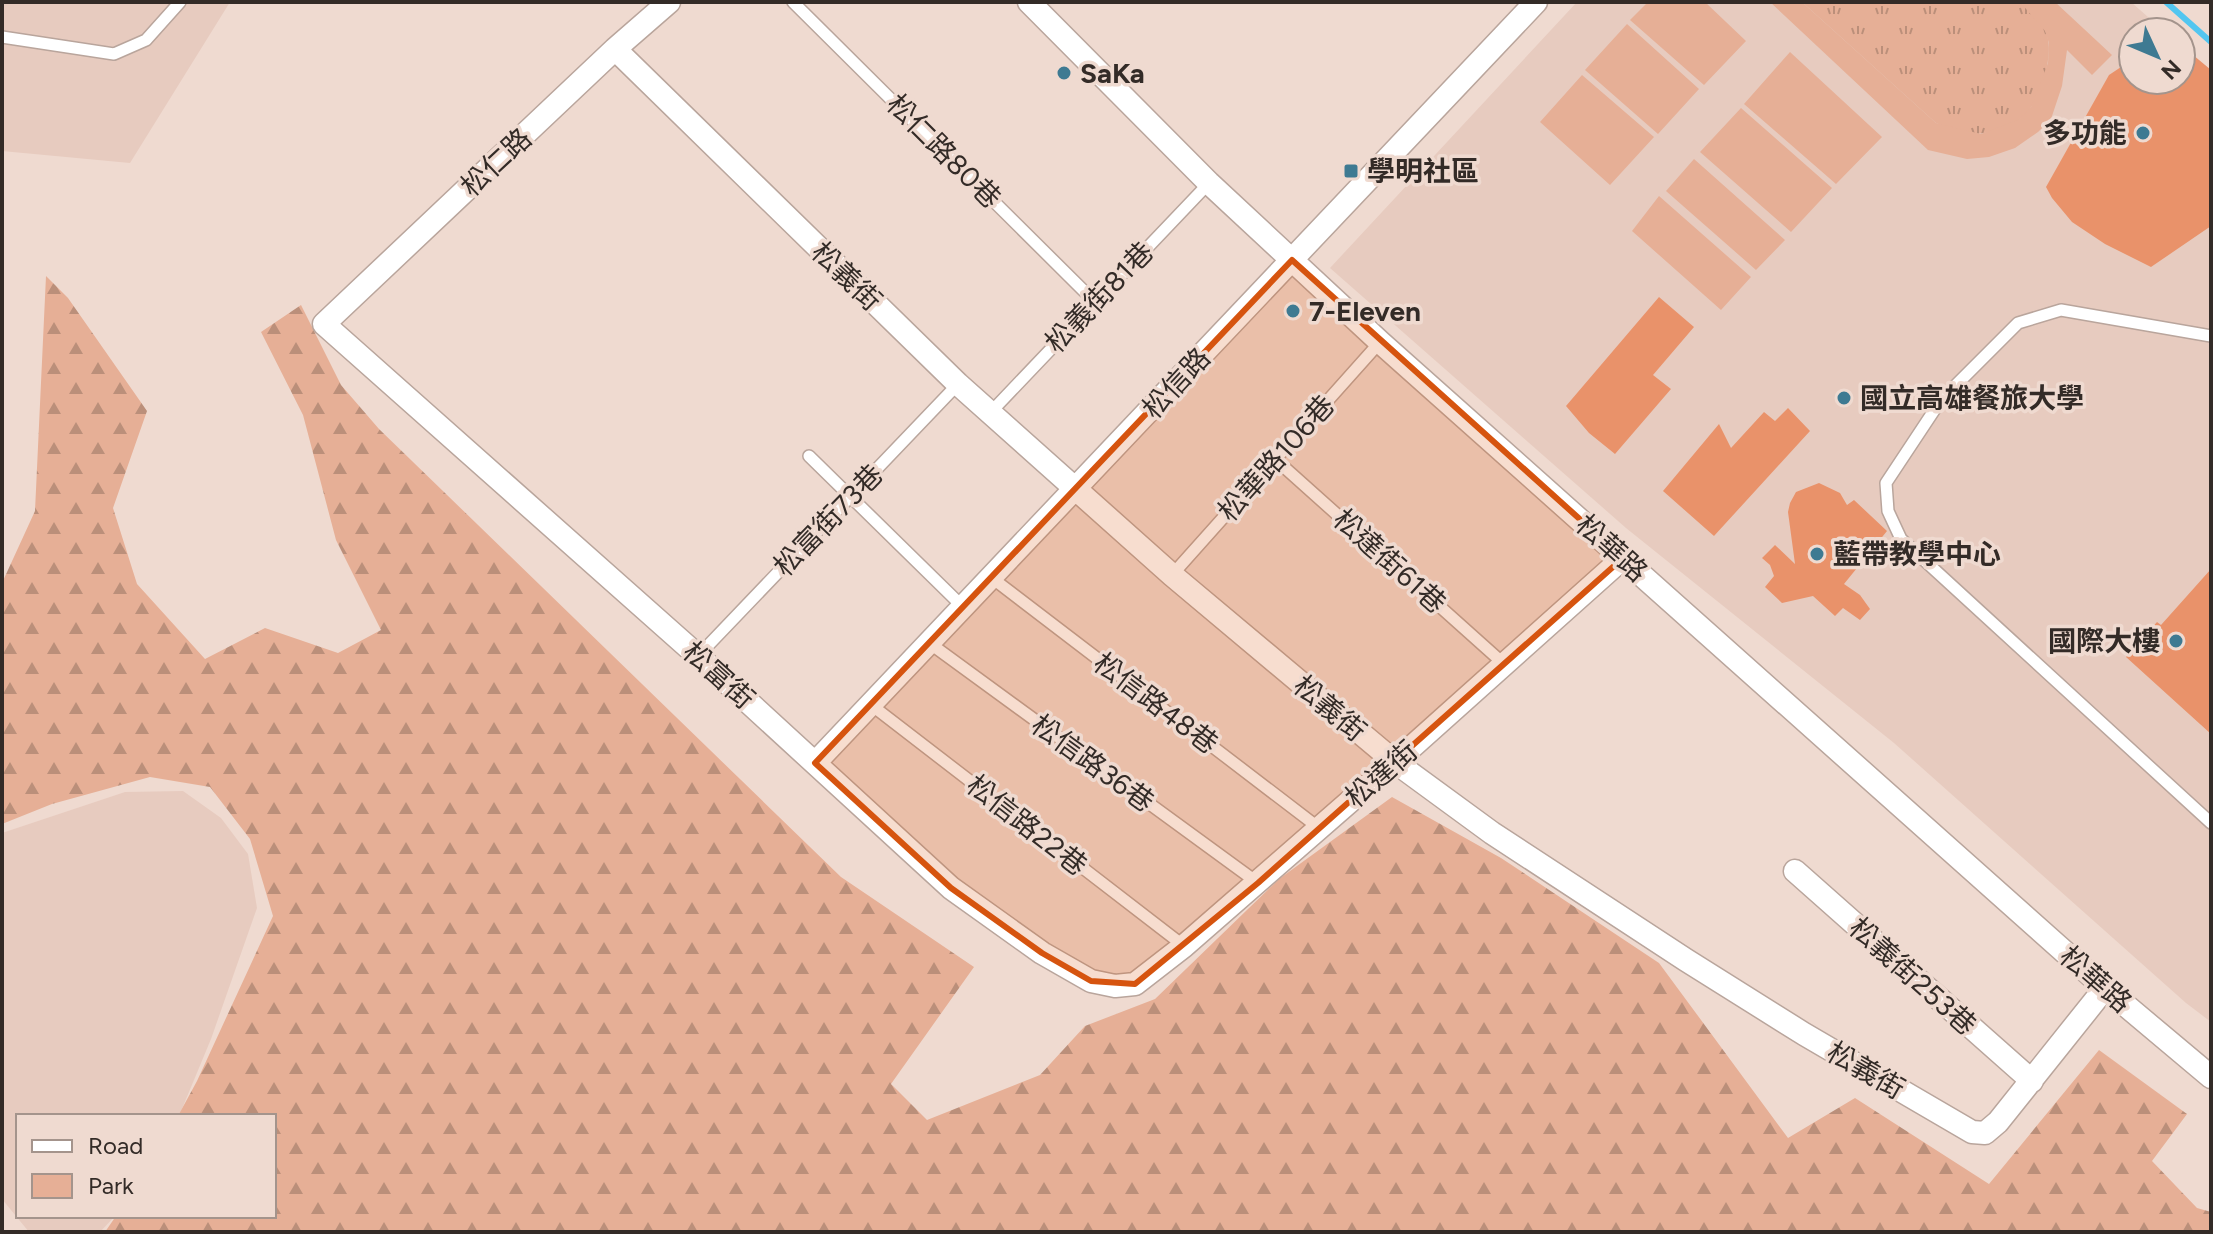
<svg xmlns="http://www.w3.org/2000/svg" width="2213" height="1234" font-family="Figtree,'Noto Sans TC',sans-serif">
<style>
.built{fill:#e7cbbf}
.grass{fill:url(#grass-tufts)}
.forest{fill:url(#forest-firs)}
.park{fill:#e6af96}
.lines{fill:none;stroke-linecap:round;stroke-linejoin:round}
.stream{stroke:#53c6f0;stroke-width:6}
.building{fill:#e9926a}
.service-casing{stroke:#b9a59c;stroke-width:14}
.minor-casing{stroke:#b9a59c;stroke-width:25}
.service{stroke:#fff;stroke-width:11}
.minor{stroke:#fff;stroke-width:22}
.marked{fill:#d6540f;fill-opacity:0.2;stroke:#d6540f;stroke-width:6;stroke-linejoin:round}
.poi-dot{fill:#3e7a92;stroke:#efdad0;stroke-width:3}
.labels{text-anchor:middle;dominant-baseline:central;stroke-width:7;stroke-linejoin:round;paint-order:stroke}
.poi-label{font-size:28px;font-weight:bold;fill:#332b27;stroke:#efdad0;text-anchor:start}
.street-label{font-size:28px;fill:#332b27;stroke:#efdad0}
</style>
<defs>
<pattern id="grass-tufts" width="24" height="20" patternUnits="userSpaceOnUse" patternTransform="scale(2)"><rect width="24" height="20" fill="#e6af96"/><path d="M3 7l-1-3M5 7V3M7 7l1-3M15 17l-1-3M17 17v-4M19 17l1-3" fill="none" stroke="#bb8f7a"/></pattern>
<pattern id="forest-firs" width="22" height="20" patternUnits="userSpaceOnUse" patternTransform="scale(2)"><rect width="22" height="20" fill="#e6af96"/><path d="M5 1l3.5 6h-7zM16 11l3.5 6h-7z" fill="#bb8f7a"/></pattern>
</defs>
<rect width="100%" height="100%" fill="#efdad0"/>
<path class="built" d="M2,2h228l-100,161 -128,-12z
M1577,2h554l34,30h-32v48h48v-35l30,25v952l-25,-19 -292,-260 -268,-215 -296,-260z
M183,791l38,27 27,36 9,54 -46,131 -32,77h-161v100h97l-15,16h-71l-27,-33v-366l123,-41z"/>
<path class="grass" d="M1802,2h218c9,8 19,18 25,28 12,22 -6,77 -26,90 -10,6 -24,11 -35,13 -15,3 -34,-5 -48,-10z"/>
<path class="forest" d="M46,276l22,22 79,113 -34,97 24,76 68,75 60,-31 73,25 43,-23 -45,-90 -33,-125 -42,-83 40,-27 40,80 38,44 462,448 133,90 -83,117 36,36 113,-45 45,-49 70,-27 124,-120 113,-82 109,61 158,105 129,175 67,-40 134,86 110,-134 88,64 -35,47 45,47 14,4v20h-2106l11,-16h158v-100h-96l19,-35 76,-165 -23,-77 -40,-52 -60,-10 -98,27 -50,20v-241l33,-72z"/>
<path class="park" d="M1648,2h57l41,39 -42,44 -74,-65z
M1770,2h32l134,121 45,11 39,-15 11,-12 17,-44 1,-20 -4,-12 -25,-29h35l57,53 -20,20 -25,-25 -5,36 -11,33 -13,13 -23,16 -26,9 -22,2 -39,-9z
M1627,24l72,65 -41,45 -73,-64z
M1790,52l92,85 -46,47 -92,-80z
M1582,75l72,62 -44,48 -70,-63z
M1741,108l91,80 -41,44 -91,-80z
M1694,159l91,81 -29,30 -90,-79z
M1659,196l92,81 -30,33 -89,-79z"/>
<g class="lines">
<path class="stream" d="M2166,2l45,40"/>
</g>
<path class="building" d="M2181,45l30,25v156l-60,41 -46,-23 -33,-22 -20,-24 -6,-11 63,-112 24,-16v21h48z
M1659,297l35,30 -41,48 18,14 -56,65 -26,-21 -23,-27z
M1788,408l22,23 -96,105 -51,-45 56,-67 12,24 33,-36 11,9z
M1819,483l21,10 7,12 7,-5 33,31 -43,53 16,11 10,14 -10,11 -17,-12 -8,8 -22,-20 -31,7 -17,-16 9,-11 -4,-11 -8,-7 13,-13 20,19 -7,-52 2,-9 6,-11z
M2211,569v165l-85,-77 31,-35 4,3z"/>
<g class="lines">
<defs>
<path id="service" d="M793,2l301,299
M2,37l112,17 32,-14 34,-38
M2211,336l-150,-26 -43,13 -77,77 -55,83 2,28 13,28 310,284
M990,413l219,-230
M809,456l153,150
M1275,459l229,205
M1172,575l208,-233
M992,578l327,250
M928,642l330,241
M698,656l260,-272
M870,704l314,242"/>
<path id="minor" d="M669,2l-54,47 -291,275 374,332 253,232 91,65 49,28 24,5 20,-2 49,-38 211,-184 228,-204
M1029,2l180,181 171,159 725,646 106,89
M615,49l343,335 214,191 223,187 97,71 194,127 118,74 168,98 13,1 13,-11 107,-134
M815,763l721,-761
M1795,871l237,210"/>
</defs>
<use href="#service" class="service-casing"/>
<use href="#minor" class="minor-casing"/>
<use href="#service" class="service"/>
<use href="#minor" class="minor"/>
</g>
<path class="marked" d="M1292,260l331,298 -365,325 -123,101 -44,-3 -49,-28 -91,-65 -136,-125z"/>
<g class="poi-dot">
<circle cx="1064" cy="73" r="8"/>
<circle cx="2143" cy="133" r="8"/>
<rect x="1343" y="163" width="16" height="16" rx="4"/>
<circle cx="1293" cy="311" r="8"/>
<circle cx="1844" cy="398" r="8"/>
<circle cx="1817" cy="554" r="8"/>
<circle cx="2176" cy="641" r="8"/>
</g>
<g class="labels">
<g class="poi-label">
<text x="1080" y="73">SaKa</text>
<text x="2127" y="133" text-anchor="end">多功能</text>
<text x="1367" y="171">學明社區</text>
<text x="1309" y="311">7-Eleven</text>
<text x="1860" y="398">國立高雄餐旅大學</text>
<text x="1833" y="554">藍帶教學中心</text>
<text x="2160" y="641" text-anchor="end">國際大樓</text>
</g>
<g class="street-label">
<text transform="translate(944 151) rotate(45)">松仁路80巷</text>
<text transform="translate(496 162) rotate(-43)">松仁路</text>
<text transform="translate(847 276) rotate(44)">松義街</text>
<text transform="translate(1099 297) rotate(-46)">松義街81巷</text>
<text transform="translate(1176 383) rotate(-47)">松信路</text>
<text transform="translate(1276 458) rotate(-48)">松華路106巷</text>
<text transform="translate(828 520) rotate(-46)">松富街73巷</text>
<text transform="translate(1612 548) rotate(42)">松華路</text>
<text transform="translate(1390 561) rotate(42)">松達街61巷</text>
<text transform="translate(719 675) rotate(42)">松富街</text>
<text transform="translate(1156 703) rotate(37)">松信路48巷</text>
<text transform="translate(1330 708) rotate(40)">松義街</text>
<text transform="translate(1093 763) rotate(36)">松信路36巷</text>
<text transform="translate(1381 774) rotate(-41)">松達街</text>
<text transform="translate(1027 825) rotate(38)">松信路22巷</text>
<text transform="translate(1913 976) rotate(42)">松義街253巷</text>
<text transform="translate(2096 979) rotate(41)">松華路</text>
<text transform="translate(1866 1070) rotate(30)">松義街</text>
</g>
</g>
<rect width="2213" height="1234" fill="none" stroke="#332b27" stroke-width="8"/>
<rect x="16" y="1114" width="260" height="104" fill="#efdad0" stroke="#a4948c" stroke-width="2"/>
<rect x="32" y="1140" width="40" height="12" fill="#ffffff" stroke="#a4948c" stroke-width="2"/>
<text x="88" y="1154" font-size="24" fill="#332b27">Road</text>
<rect x="32" y="1174" width="40" height="24" fill="#e6af96" stroke="#a4948c" stroke-width="2"/>
<text x="88" y="1194" font-size="24" fill="#332b27">Park</text>
<g transform="translate(2157 56) rotate(134)"><circle r="38" fill="#efdad0" stroke="#a4948c" stroke-width="2"/>
<path d="M0-6L14 30L0 20L-14 30Z" fill="#3e7a92"/>
<text y="-12" font-size="22" font-weight="bold" text-anchor="middle" fill="#332b27">N</text>
</g>
</svg>
